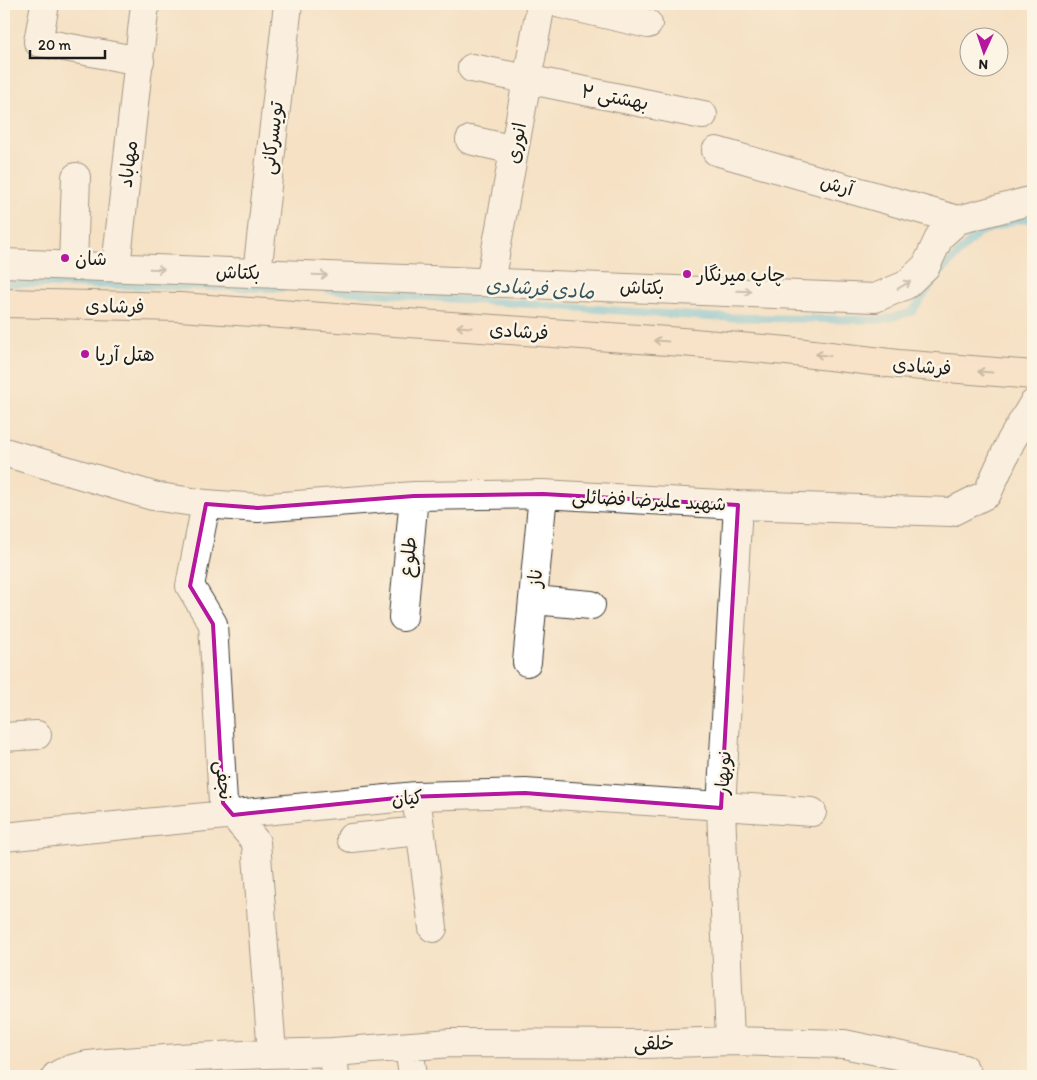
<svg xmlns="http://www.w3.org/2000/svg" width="1037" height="1080" font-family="Itim,'Playpen Sans Arabic',sans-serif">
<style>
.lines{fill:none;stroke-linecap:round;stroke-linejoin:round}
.stream{stroke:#61c1df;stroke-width:8}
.street-casing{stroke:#3d3a35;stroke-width:30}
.secondary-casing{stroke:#3d3a35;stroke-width:30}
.street{stroke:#fff;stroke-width:28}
.secondary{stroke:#fbe5cf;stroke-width:28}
.oneway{stroke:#999}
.oneway2{stroke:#978b7e}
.marked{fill:none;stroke:#b5179e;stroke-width:4;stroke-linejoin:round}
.poi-dot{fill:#b5179e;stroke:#fcf5e5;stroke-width:2}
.labels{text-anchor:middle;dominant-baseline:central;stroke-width:5;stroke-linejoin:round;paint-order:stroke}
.street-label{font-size:19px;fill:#1c1c1c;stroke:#fcf5e5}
.poi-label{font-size:19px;fill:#1c1c1c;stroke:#fcf5e5;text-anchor:start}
.water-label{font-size:20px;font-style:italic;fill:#345660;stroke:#fcf5e5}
</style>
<rect width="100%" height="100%" fill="#fcf5e5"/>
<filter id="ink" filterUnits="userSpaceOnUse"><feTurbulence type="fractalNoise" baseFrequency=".02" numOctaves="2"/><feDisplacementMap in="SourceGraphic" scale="10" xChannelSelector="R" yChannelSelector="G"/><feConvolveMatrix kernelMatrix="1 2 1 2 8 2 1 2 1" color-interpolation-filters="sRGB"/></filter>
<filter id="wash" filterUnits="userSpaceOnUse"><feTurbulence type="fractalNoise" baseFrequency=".0096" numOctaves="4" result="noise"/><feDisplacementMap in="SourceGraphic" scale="20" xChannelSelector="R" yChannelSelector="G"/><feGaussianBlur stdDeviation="1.12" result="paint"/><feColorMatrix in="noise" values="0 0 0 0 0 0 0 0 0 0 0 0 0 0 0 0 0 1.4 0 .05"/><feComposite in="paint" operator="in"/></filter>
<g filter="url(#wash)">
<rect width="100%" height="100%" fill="#f5e1c5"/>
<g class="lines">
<path class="stream" d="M4,283l279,5
M329,290l380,27 173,3 30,-8 25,-36 41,-43 38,-13 17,-1"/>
</g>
</g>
<g filter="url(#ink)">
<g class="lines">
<defs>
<path id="street" d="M45,4l-7,38 102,19
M561,4l87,20
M472,68l231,47
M470,140l44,10
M716,151l242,69
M4,263l871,35 31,-13 20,-19 14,-30 18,-16 75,-20
M73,265l3,-88
M116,267l29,-263
M257,273l31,-269
M490,282l51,-278
M4,452l149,44 53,8 52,4 156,-12 129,-2 195,11 213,7 36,-18 24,-53 22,-37
M206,504l-16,82 23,38 10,179 33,39 16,211
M533,600l58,5
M403,617l11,-121
M527,662l16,-168
M4,737l33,-2
M416,796l17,132
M4,837l412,-41 109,-3 287,19
M351,838l69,-7
M730,1041l-9,-233 17,-303
M409,1047l4,29
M333,1052l118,-9 194,1 85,-3 114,3 120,25 4,7
M56,1076c22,-14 55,-13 82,-15 65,-6 130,-7 195,-9l2,24"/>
<path id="secondary" d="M4,303l176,4 502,35 105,9 111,13 135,11"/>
</defs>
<use href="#street" class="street-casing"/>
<use href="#secondary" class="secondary-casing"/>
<use href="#street" class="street"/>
<use href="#secondary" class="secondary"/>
</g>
<defs><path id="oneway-shaft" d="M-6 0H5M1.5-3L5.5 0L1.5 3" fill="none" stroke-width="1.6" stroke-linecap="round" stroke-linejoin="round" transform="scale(1.25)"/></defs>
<g class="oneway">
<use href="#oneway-shaft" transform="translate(157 269) rotate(2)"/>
<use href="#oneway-shaft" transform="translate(320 275) rotate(2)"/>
<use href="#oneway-shaft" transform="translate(904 285) rotate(-31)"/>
<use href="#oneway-shaft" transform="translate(744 291) rotate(2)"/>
</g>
<g class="oneway2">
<use href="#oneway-shaft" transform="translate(464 327) rotate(-176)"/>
<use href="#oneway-shaft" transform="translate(661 341) rotate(-176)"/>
<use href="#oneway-shaft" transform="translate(823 355) rotate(-173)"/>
<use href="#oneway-shaft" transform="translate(985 372) rotate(-176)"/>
</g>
</g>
<path d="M0 0H1037V1080H0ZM543,494l195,11 -17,303 -196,-15 -119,4 -173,18 -10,-12 -10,-179 -23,-38 16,-82 52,4 156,-12z" fill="#f5e1c5" fill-opacity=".55" fill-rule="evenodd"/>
<path class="marked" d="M543,494l195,11 -17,303 -196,-15 -119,4 -173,18 -10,-12 -10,-179 -23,-38 16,-82 52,4 156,-12z"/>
<g class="poi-dot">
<circle cx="65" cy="258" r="5"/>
<circle cx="687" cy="274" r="5"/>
<circle cx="85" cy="354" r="5"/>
</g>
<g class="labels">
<g class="street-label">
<text transform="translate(615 97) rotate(11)">بهشتی ۲</text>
<text transform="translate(272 138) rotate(-83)">تویسرکانی</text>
<text transform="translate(516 143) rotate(-80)">انوری</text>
<text transform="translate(128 164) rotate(-83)">مهاباد</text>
<text transform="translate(837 185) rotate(16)">آرش</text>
<text transform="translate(238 272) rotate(2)">بکتاش</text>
<text transform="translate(642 287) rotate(2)">بکتاش</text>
<text transform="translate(115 306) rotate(1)">فرشادی</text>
<text transform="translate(519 331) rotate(4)">فرشادی</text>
<text transform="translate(922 366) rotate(5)">فرشادی</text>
<text transform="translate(649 500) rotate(3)">شهید علیرضا فضائلی</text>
<text transform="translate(408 557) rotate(-85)">طلوع</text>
<text transform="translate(535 578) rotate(-85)">ناز</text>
<text transform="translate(723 773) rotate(-87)">نوبهار</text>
<text transform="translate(224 780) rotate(83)">نجفی</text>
<text transform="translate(407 798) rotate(-4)">کیان</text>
<text transform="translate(654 1043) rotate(-1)">خلقی</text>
</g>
<g class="poi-label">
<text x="75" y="258">شان</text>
<text x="697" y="274">چاپ میرنگار</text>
<text x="95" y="354">هتل آریا</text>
</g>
<g class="water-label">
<text transform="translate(540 288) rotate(4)">مادی فرشادی</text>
</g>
</g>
<rect width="1037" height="1080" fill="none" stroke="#fcf5e5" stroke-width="20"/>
<g transform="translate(984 52) rotate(183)"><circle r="24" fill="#fcf5e5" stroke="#a29e95"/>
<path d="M0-4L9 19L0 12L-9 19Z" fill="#b5179e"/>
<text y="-8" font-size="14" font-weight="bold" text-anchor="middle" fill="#1c1c1c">N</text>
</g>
<path d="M30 50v8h75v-8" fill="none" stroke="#1c1c1c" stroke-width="2.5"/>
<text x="38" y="50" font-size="15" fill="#1c1c1c" stroke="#fcf5e5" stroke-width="4" paint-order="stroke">20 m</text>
</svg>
